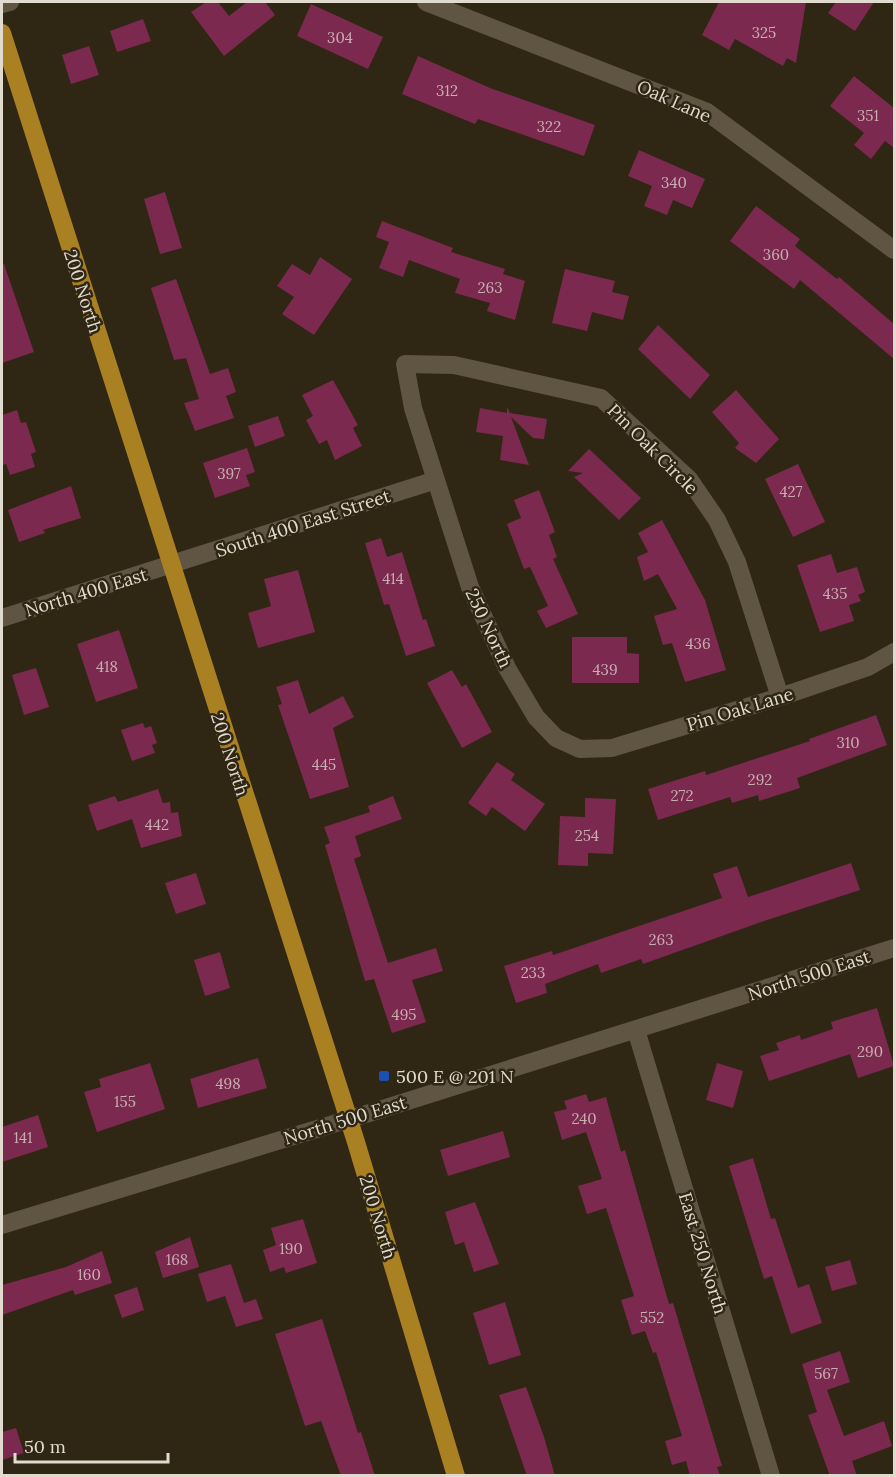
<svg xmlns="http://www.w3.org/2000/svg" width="896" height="1477" font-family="Lora,serif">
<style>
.building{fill:#7b294f}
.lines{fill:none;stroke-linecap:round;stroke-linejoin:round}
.minor{stroke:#605542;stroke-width:18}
.major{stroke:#a98122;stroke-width:18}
.transit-dot{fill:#1a4fb4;stroke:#302614;stroke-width:2}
.labels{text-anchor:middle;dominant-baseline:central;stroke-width:5;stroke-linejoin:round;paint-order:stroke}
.number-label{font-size:15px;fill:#c7aeaf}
.street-label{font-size:18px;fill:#e0dacf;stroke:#302614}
.poi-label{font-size:18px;fill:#e0dacf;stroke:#302614;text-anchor:start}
</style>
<rect width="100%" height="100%" fill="#302614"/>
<path class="building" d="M206,2h12l11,14 18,-14h18l10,13 -51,41 -33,-44z
M719,2h87l-10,61 -9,-5 -4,8 -48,-27 -6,11 -27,-15z
M836,2h38l-19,29 -27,-18z
M311,4l72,33 -15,32 -71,-33z
M143,19l8,22 -34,11 -7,-21z
M89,46l10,29 -28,9 -9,-29z
M418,56l72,32 105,37 -11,31 -106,-37 -3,5 -73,-30z
M854,76l40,32v40l-9,-7 -14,18 -17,-14 10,-12 -34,-27z
M639,150l66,29 -13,29 -19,-8 -6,15 -23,-9 8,-20 -24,-10z
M165,192l17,56 -22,6 -16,-55z
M756,206l44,33 -5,7 42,33 2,-2 55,47v35l-94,-79 -6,9 -64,-48z
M382,221l71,27 -2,4 54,17 -2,5 22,7 -10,39 -28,-9 3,-8 -35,-10 5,-14 -51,-19 -6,17 -24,-9 10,-26 -13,-5z
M320,257l32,22 -38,56 -32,-21 12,-17 -17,-11 15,-22 18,11z
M4,264l30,88 -32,11v-98z
M565,269l50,12 -3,11 17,4 -6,24 -31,-8 -5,19 -35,-8z
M176,279l34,95 18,-6 8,24 -10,4 8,22 -39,13 -11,-28 15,-4 -13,-41 -12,2 -23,-72z
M658,325l52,50 -20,24 -52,-50z
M333,380l25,45 -5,3 9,18 -27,14 -8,-20 -8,4 -13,-24 7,-4 -11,-21z
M736,390l43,49 -23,24 -21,-15 4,-5 -27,-31z
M507,407l3,6 37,6 -3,20 -11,-1 -22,-21 18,48 -29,-5 3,-24 -27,-4 4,-24 27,5z
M17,410l4,13 5,-1 10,30 -5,2 4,13 -25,8 -4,-11 -4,1v-50z
M278,416l7,20 -30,11 -7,-21z
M247,448l8,24 -9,3 4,11 -35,12 -12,-35z
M589,449l52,49 -22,22 -45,-43 9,-4 -15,-2z
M798,464l27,58 -32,15 -28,-58z
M71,486l10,32 -38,12 2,3 -26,9 -11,-32z
M539,490l16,42 -6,3 8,22 -4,2 25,55 -32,14 -9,-17 11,-5 -18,-39 -6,2 -17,-45 14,-6 -7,-18z
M662,520l43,80 21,70 -41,12 -13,-39 -9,2 -9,-29 23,-7 -19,-35 -14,7 -7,-24 11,-5 -10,-19z
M381,538l6,19 15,-5 21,68 3,-1 9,27 -29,10 -17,-52 -5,1 -19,-62z
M831,554l6,19 20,-6 8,25 -7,3 3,6 -12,4 5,16 -34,11 -23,-67z
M298,570l17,62 -57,16 -10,-35 23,-7 -7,-27z
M119,630l19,58 -42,14 -19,-58z
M572,637h55v16l12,1v29h-67z
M36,668l13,39 -25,8 -12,-40z
M452,670l10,17 4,-3 26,48 -30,16 -35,-65z
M298,680l11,34 34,-18 11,21 -21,11 16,59 -39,12 -32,-94 4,-1 -6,-17z
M876,715l11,30 -90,33 3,10 -41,13 -1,-6 -26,8 -2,-6 -72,23 -10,-31 57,-18 1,4 104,-34 -1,-2z
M143,723l2,5 6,-2 6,17 -5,2 3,8 -23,8 -11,-31z
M497,762l18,12 -4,6 34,24 -20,27 -33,-24 -6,9 -18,-13z
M158,789l5,14 7,-1 1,11 7,-1 4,24 -41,12 -9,-29 -35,12 -9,-26 27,-9 3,6z
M393,796l9,23 -47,17 6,20 -7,3 34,104 48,-15 7,23 -31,9 14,42 -34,11 -18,-54 -9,2 -40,-136 5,-2 -6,-16 46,-15 -2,-6z
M585,798l31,1 -3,55 -25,-1v13l-30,-1 2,-49 25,1z
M851,863l9,27 -96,31 -121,43 -2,-5 -40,14 -3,-9 -53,20 2,9 -31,10 -12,-37 48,-15 1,4 169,-57 -9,-24 24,-8 11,31z
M196,873l10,31 -30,10 -11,-31z
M220,952l10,36 -25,8 -11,-36z
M877,1008l17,58 -36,12 -8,-24 -81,27 -9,-25 19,-6 -3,-7 24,-8 1,5 32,-11 -2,-7z
M258,1058l9,30 -69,20 -8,-29z
M150,1063l15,46 -68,23 -13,-40 17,-5 -2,-8z
M717,1063l26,8 -10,37 -27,-8z
M586,1094l3,8 17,-5 15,55 4,-2 44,154 4,-1 12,40 37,123 -5,1 3,9h-30l-4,-15 -14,4 -7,-24 17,-5 -26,-84 -3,1 -8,-22 -13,4 -11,-35 13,-4 -28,-88 -19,6 -9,-28 24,-7 -16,-47 -24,8 -8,-28 13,-3 -3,-8z
M38,1115l10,32 -46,15v-35z
M503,1131l7,26 -62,19 -8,-26z
M753,1158l18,61 4,-1 23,70 11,-4 13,39 -31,11 -19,-58 -8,3 -35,-113z
M475,1202l24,62 -25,8 -10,-30 -9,3 -10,-33z
M303,1219l14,44 -31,10 -2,-6 -14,5 -7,-22 13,-5 -5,-17z
M190,1237l9,30 -36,11 -8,-26z
M102,1251l10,32 -37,12 -2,-5 -71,25v-30l64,-18z
M850,1260l7,24 -25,7 -7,-24z
M231,1264l13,39 12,-4 7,20 -27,8 -11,-31 -18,6 -9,-28z
M137,1287l7,23 -22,8 -8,-23z
M505,1302l16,53 -32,10 -16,-52z
M322,1319l36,114 3,-1 14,44h-34l-20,-55 -16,5 -30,-92z
M840,1351l10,31 -23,8 17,46 40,-15 8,25 -40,15 5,15h-27l-22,-61 9,-3 -15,-48z
M526,1387l18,50 11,39h-28l-28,-81z
M16,1428l8,25 -22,7v-28z"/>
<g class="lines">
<path class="minor" d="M426,2l281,110 187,138
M2,4l8,-2
M2,618l434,-138
M780,697l-43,-135 -20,-42 -28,-41 -88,-81 -147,-33 -49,-1 8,44 57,179 37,81 29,49 20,21 24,11 32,-1 168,-51 88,-30 26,-15
M636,1030l135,446
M2,1225l374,-114 518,-163"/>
<path class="major" d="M2,33l354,1109 100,334"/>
</g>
<rect class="transit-dot" x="378" y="1070" width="12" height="12" rx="3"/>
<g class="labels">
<g class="number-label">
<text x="764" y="32">325</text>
<text x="340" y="37">304</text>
<text x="447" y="90">312</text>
<text x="868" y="115">351</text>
<text x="549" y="126">322</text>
<text x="674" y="182">340</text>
<text x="776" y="254">360</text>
<text x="490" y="287">263</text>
<text x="229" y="473">397</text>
<text x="791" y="491">427</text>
<text x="393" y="578">414</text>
<text x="835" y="593">435</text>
<text x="698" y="643">436</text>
<text x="107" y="666">418</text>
<text x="605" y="669">439</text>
<text x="848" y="742">310</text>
<text x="324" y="764">445</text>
<text x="760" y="779">292</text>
<text x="682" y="795">272</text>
<text x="157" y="824">442</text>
<text x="587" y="835">254</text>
<text x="661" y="939">263</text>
<text x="533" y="972">233</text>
<text x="404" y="1014">495</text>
<text x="870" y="1051">290</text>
<text x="228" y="1083">498</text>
<text x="125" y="1101">155</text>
<text x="584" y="1118">240</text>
<text x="23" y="1137">141</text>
<text x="291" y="1248">190</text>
<text x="177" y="1259">168</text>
<text x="89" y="1274">160</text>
<text x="652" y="1317">552</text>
<text x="826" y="1373">567</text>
</g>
<g class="street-label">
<text transform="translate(674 101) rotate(24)">Oak Lane</text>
<text transform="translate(83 291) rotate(72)">200 North</text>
<text transform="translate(653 449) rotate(45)">Pin Oak Circle</text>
<text transform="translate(303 523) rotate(-18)">South 400 East Street</text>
<text transform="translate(86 592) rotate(-17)">North 400 East</text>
<text transform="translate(489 628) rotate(65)">250 North</text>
<text transform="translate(740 709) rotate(-17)">Pin Oak Lane</text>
<text transform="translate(230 754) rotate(72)">200 North</text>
<text transform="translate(809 975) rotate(-18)">North 500 East</text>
<text transform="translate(345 1120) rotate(-17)">North 500 East</text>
<text transform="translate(378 1217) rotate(73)">200 North</text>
<text transform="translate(703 1253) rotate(73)">East 250 North</text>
</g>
<g class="poi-label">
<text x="396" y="1076">500 E @ 201 N</text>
</g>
</g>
<rect width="896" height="1477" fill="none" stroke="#e0dacf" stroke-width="6"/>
<path d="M15 1453v9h153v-9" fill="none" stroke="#e0dacf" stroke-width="3"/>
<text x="24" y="1453" font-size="18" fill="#e0dacf" stroke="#302614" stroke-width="4.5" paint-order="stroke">50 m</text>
</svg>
